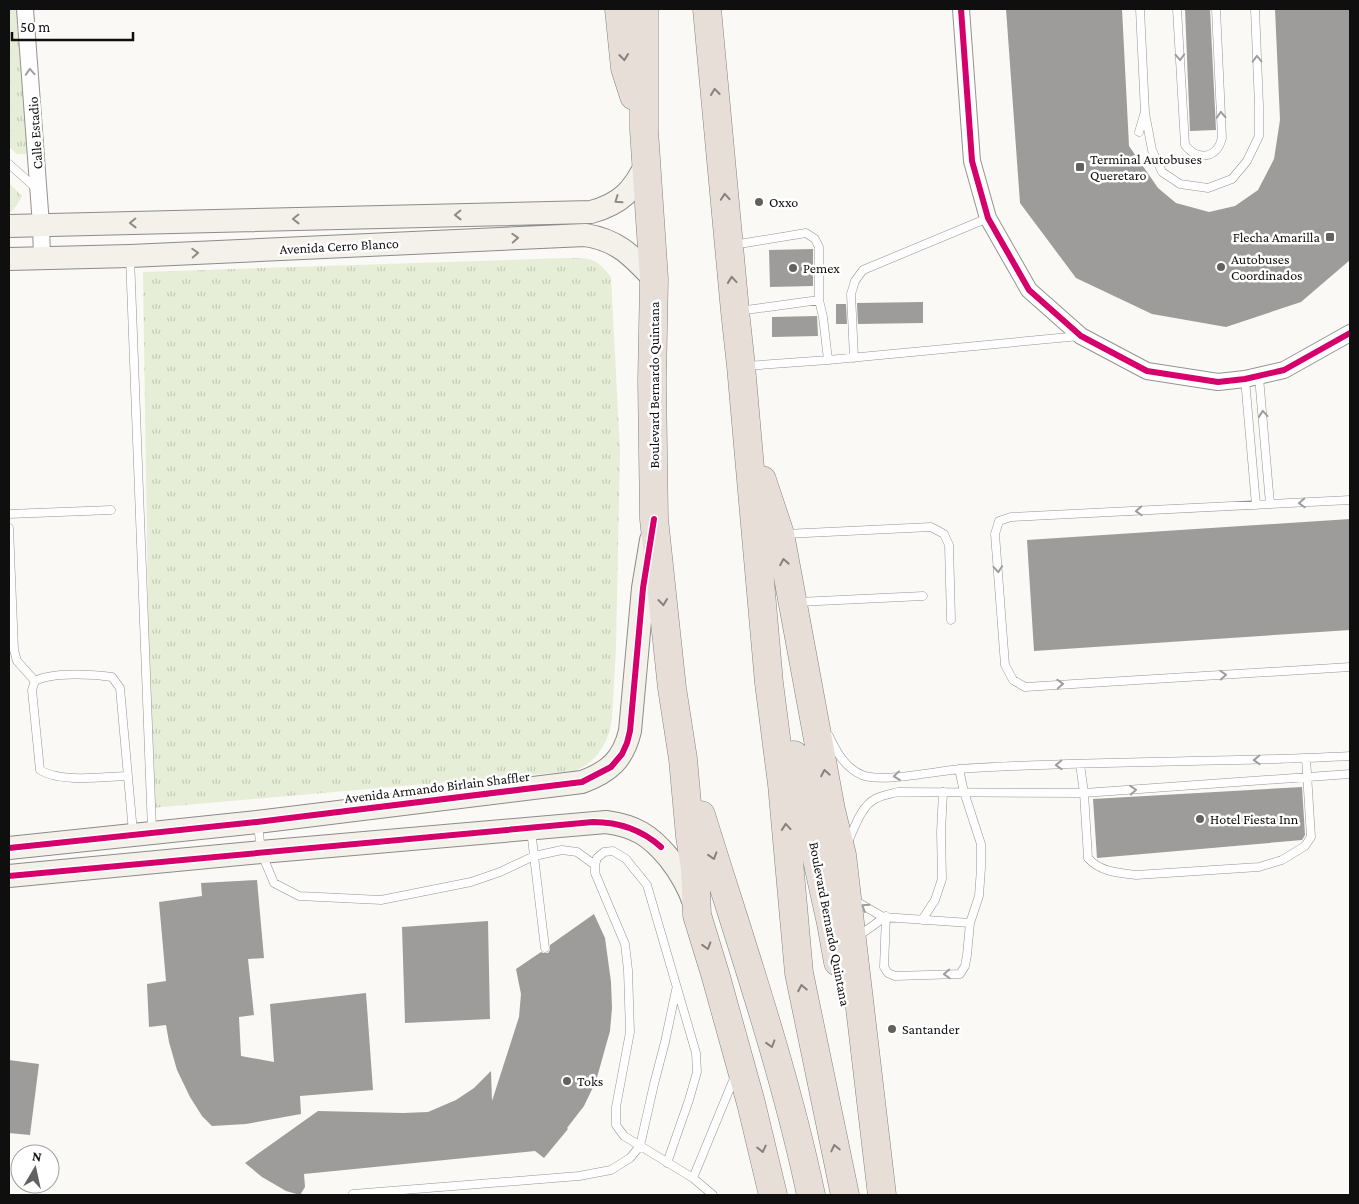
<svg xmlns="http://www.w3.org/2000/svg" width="1359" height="1204" font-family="'Crimson Pro',serif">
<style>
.grass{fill:url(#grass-tufts)}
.building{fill:#9e9c9a}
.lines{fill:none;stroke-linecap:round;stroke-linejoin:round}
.lane-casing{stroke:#959493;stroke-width:9}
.street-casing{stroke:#959493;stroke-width:18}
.secondary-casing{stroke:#8b8b89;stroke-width:24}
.highway-casing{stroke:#828280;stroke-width:29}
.lane{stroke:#fefefe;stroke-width:8}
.street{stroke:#fefefe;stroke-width:16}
.secondary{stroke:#f4f1eb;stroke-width:22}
.highway{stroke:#e8ded8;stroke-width:28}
.cycleway-casing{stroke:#fff;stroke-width:9}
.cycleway{stroke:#d6006c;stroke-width:6}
.oneway{stroke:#86817e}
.oneway2{stroke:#9e9e9e}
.oneway3{stroke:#8d8b88}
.poi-dot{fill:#616160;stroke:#fff;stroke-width:2}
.labels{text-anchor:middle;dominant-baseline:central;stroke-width:5;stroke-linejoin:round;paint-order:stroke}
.street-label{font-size:14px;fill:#0f0f0f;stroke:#fff}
.poi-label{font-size:14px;fill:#0f0f0f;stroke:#fff;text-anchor:start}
</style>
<defs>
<pattern id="grass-tufts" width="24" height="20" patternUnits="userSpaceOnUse" patternTransform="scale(1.25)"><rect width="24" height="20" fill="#e7eed7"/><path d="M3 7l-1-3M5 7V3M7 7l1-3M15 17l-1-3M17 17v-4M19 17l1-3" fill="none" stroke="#c5cbb7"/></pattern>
</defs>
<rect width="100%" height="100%" fill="#faf9f5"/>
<path class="grass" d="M9,9h11l10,137 -4,8h-9l-8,-7z
M9,183l13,13 -5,9 -6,7 -2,1z
M568,258c24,0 28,0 43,19l9,174 -4,197 -4,71 -2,10 -4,12 -8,13 -9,9 -13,8 -425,37 -8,-536z"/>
<path class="building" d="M1006,9h116l7,137 29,42 18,15 33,9 26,-6 23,-16 16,-31 6,-39 -5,-111h75v251l-49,42 -75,25 -74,-13 -76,-36 -56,-75z
M1185,9h25l6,121 -26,1z
M813,249v37l-43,1 -1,-37z
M923,302v21l-65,1 -1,-21z
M836,304h10l1,20h-11z
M817,316l1,20 -46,1v-20z
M1350,519v111l-316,21 -7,-111z
M1302,787l3,48 -3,5 -205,18 -4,-59z
M257,880l7,78 -16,1 6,56 -15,2 2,39 33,6 -4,-58 96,-11 7,97 -73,6 1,18 -55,10 -34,2 -10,-10 -12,-19 -13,-27 -8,-28 -3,-17 -17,2 -2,-43 19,-3 -7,-79 43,-6 -1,-13z
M594,914l11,24 6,44 1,26 -2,23 -14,50 -12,25 -17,22 1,1 -24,29 -9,-7 -231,23 1,13 -5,8 -14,-4 -24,-14 -17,-14 73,-52 85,2 25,-1 28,-12 18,-12 17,-17 1,30 27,-84 2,-23 -5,-25 25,-17 2,1h5l2,-3v-5z
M488,921l2,98 -85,4 -3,-96z
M9,1060l30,4 -9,71 -21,-2z"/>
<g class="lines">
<defs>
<path id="lane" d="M1140,9l5,104 7,37 10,22 18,12 28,4 24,-9 15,-18 12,-25v-30l-4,-97
M1177,9l8,136c12,16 32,14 37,-7l-6,-129
M1139,132l5,-17
M9,164l28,25
M733,245l73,-12 9,6 4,8v53
M130,257l22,573
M739,311l80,-11 4,17 5,43 -82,6
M854,358l-3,-64 4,-13 8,-11 125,-52
M828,360l252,-24
M1259,377l11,127
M1245,379l11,126
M1350,500l-339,17 -12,4 -4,13 10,131 8,15 12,7 325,-20
M9,514l102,-4
M9,528l5,122 3,11 18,20
M785,534l146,-7 13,7 5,11 2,75
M798,602l125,-6
M829,736c7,15 16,32 33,39 19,8 75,-4 98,-6 130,-9 260,-6 390,-13
M1080,764l4,29 4,65c12,14 31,15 48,17l123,-8 23,-7 23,-14 6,-9 -5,-79
M127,776c-24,1 -66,7 -87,-6l-8,-80 3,-9c17,-9 58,-7 77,-4l8,11 13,144
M258,824l3,28 13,31 25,13 82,4 90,-18 29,-10 34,-16 -3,-27
M847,844c7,-14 13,-37 28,-45 7,-4 15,-5 23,-7l186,1 266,-19
M854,900l29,17 87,6
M886,916l-2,51 4,6 7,3 65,-2 5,-8 2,-11 3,-32 9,-27 2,-28v-24l-17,-52 -5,-23
M922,920l13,-20 7,-21 -1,-47 2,-40
M857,937l21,-15 5,-5
M545,948l-11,-92 28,-6 15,2 18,13
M667,1163l22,-63 8,-28 -1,-19 -49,-168 -21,-26 -13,-8 -9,1 -7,6 -2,7v8l30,71 3,26 2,62 -14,75v18l8,11 69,42 20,17
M693,1178l42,-102
M353,1194l226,-18 32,-6 19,-12 10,-12 14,-62 11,-42 11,-52"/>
<path id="street" d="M25,9l16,216 1,33
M961,9l11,152 16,57 41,72 52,46 66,35 71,11 27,-3 39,-9 66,-37"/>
<path id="secondary" d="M9,226l582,-14c30,-8 43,-22 56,-50
M9,259l121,-3 455,-21c33,5 47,21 69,44
M9,848l248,-26 325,-40c27,-10 41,-22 48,-51l13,-143 8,-48
M9,876l252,-24 345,-30c29,4 44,13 63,36 11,14 19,27 25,45"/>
<path id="highway" d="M619,9l6,59 9,28
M644,9v121l10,149 -2,102 2,138 18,169 11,71 7,77 5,32 2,47 19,62 35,126 22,92
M707,9l28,302 6,55 28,317 13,101 17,189 46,222
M762,480l18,54 51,276 11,45 40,340
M794,755l37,168 7,39
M701,815c39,126 83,252 110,380"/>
</defs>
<use href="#lane" class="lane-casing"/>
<use href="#street" class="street-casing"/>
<use href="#secondary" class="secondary-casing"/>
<use href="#highway" class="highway-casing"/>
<use href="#lane" class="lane"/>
<use href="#street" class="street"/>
<use href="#secondary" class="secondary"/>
<use href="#highway" class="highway"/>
<defs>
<path id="cycleway" d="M961,9l11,152 16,57 41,72 52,46 66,35 71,11 27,-3 39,-9 66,-37
M9,848l248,-26 325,-40 29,-15 11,-13 5,-11 3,-12 13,-143 11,-69
M9,876l584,-54c26,0 48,7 68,25"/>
</defs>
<use href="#cycleway" class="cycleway-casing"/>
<use href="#cycleway" class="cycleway"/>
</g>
<defs><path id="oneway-chevron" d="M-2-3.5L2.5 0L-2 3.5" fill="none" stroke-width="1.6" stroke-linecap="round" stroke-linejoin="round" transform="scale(1.25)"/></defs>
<g class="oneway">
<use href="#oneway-chevron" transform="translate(624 57) rotate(84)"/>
<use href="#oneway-chevron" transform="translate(715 92) rotate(-96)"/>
<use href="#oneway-chevron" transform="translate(725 197) rotate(-94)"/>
<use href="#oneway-chevron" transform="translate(732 280) rotate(-95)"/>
<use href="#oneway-chevron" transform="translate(784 562) rotate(-100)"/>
<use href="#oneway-chevron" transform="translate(663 602) rotate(84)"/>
<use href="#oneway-chevron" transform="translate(825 773) rotate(-100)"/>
<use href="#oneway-chevron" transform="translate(786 827) rotate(-95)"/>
<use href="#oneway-chevron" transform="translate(713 856) rotate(73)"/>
<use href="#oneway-chevron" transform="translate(707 946) rotate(73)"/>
<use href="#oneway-chevron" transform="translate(802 988) rotate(-101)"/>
<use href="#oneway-chevron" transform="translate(771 1044) rotate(73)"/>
<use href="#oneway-chevron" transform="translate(835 1148) rotate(-103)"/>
<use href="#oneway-chevron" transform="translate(762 1149) rotate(77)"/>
</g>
<g class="oneway2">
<use href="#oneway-chevron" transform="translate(1180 57) rotate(87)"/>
<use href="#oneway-chevron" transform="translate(1257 59) rotate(-92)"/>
<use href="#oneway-chevron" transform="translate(30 72) rotate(-94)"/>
<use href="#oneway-chevron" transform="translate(1221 115) rotate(-93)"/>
<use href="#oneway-chevron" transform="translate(1263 414) rotate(-95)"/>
<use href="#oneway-chevron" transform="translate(1302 503) rotate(177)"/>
<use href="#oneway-chevron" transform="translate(1139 511) rotate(177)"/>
<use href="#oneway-chevron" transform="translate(998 569) rotate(86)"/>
<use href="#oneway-chevron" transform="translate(1223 675) rotate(-3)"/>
<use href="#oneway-chevron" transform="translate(1060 684) rotate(-3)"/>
<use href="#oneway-chevron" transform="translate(1257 760) rotate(178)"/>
<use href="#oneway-chevron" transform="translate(1059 765) rotate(178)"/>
<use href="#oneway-chevron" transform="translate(897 776) rotate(174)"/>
<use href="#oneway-chevron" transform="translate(1133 790) rotate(-4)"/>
<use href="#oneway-chevron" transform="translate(865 907) rotate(-147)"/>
<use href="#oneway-chevron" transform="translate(947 974) rotate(178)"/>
</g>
<g class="oneway3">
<use href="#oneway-chevron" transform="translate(618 200) rotate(145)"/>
<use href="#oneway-chevron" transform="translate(458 215) rotate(179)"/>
<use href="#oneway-chevron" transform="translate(296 219) rotate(179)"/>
<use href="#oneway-chevron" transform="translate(133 223) rotate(179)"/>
<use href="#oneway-chevron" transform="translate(515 238) rotate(-3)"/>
<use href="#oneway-chevron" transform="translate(195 253) rotate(-3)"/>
</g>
<g class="poi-dot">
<rect x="1075" y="162" width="10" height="10" rx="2.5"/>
<circle cx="759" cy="202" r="5"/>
<rect x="1325" y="232" width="10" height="10" rx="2.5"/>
<circle cx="1221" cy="267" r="5"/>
<circle cx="793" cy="268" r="5"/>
<circle cx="1200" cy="819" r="5"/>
<circle cx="892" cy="1029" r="5"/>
<circle cx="567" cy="1081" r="5"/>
</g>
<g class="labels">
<g class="street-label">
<text transform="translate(35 133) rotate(-94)">Calle Estadio</text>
<text transform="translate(339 246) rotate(-3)">Avenida Cerro Blanco</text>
<text transform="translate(654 385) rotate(-90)">Boulevard Bernardo Quintana</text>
<text transform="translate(437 787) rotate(-7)">Avenida Armando Birlain Shaffler</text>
<text transform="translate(830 924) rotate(79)">Boulevard Bernardo Quintana</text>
</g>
<g class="poi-label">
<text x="1090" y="159">Terminal Autobuses<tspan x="1090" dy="16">Queretaro</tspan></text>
<text x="769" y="202">Oxxo</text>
<text x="1320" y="237" text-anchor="end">Flecha Amarilla</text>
<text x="1231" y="259">Autobuses<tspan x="1231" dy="16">Coordinados</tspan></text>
<text x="803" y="268">Pemex</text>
<text x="1210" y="819">Hotel Fiesta Inn</text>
<text x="902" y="1029">Santander</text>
<text x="577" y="1081">Toks</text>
</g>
</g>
<rect width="1359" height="1204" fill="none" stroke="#0f0f0f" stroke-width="20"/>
<g transform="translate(35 1169) rotate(9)"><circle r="24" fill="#ffffff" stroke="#9f9f9f"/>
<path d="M0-4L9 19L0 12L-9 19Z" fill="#616160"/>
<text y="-8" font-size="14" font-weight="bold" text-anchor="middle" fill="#0f0f0f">N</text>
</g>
<path d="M12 32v8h121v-8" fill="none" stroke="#0f0f0f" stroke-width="2.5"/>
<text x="20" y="32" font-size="15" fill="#0f0f0f" stroke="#ffffff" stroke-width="4" paint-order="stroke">50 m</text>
</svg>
